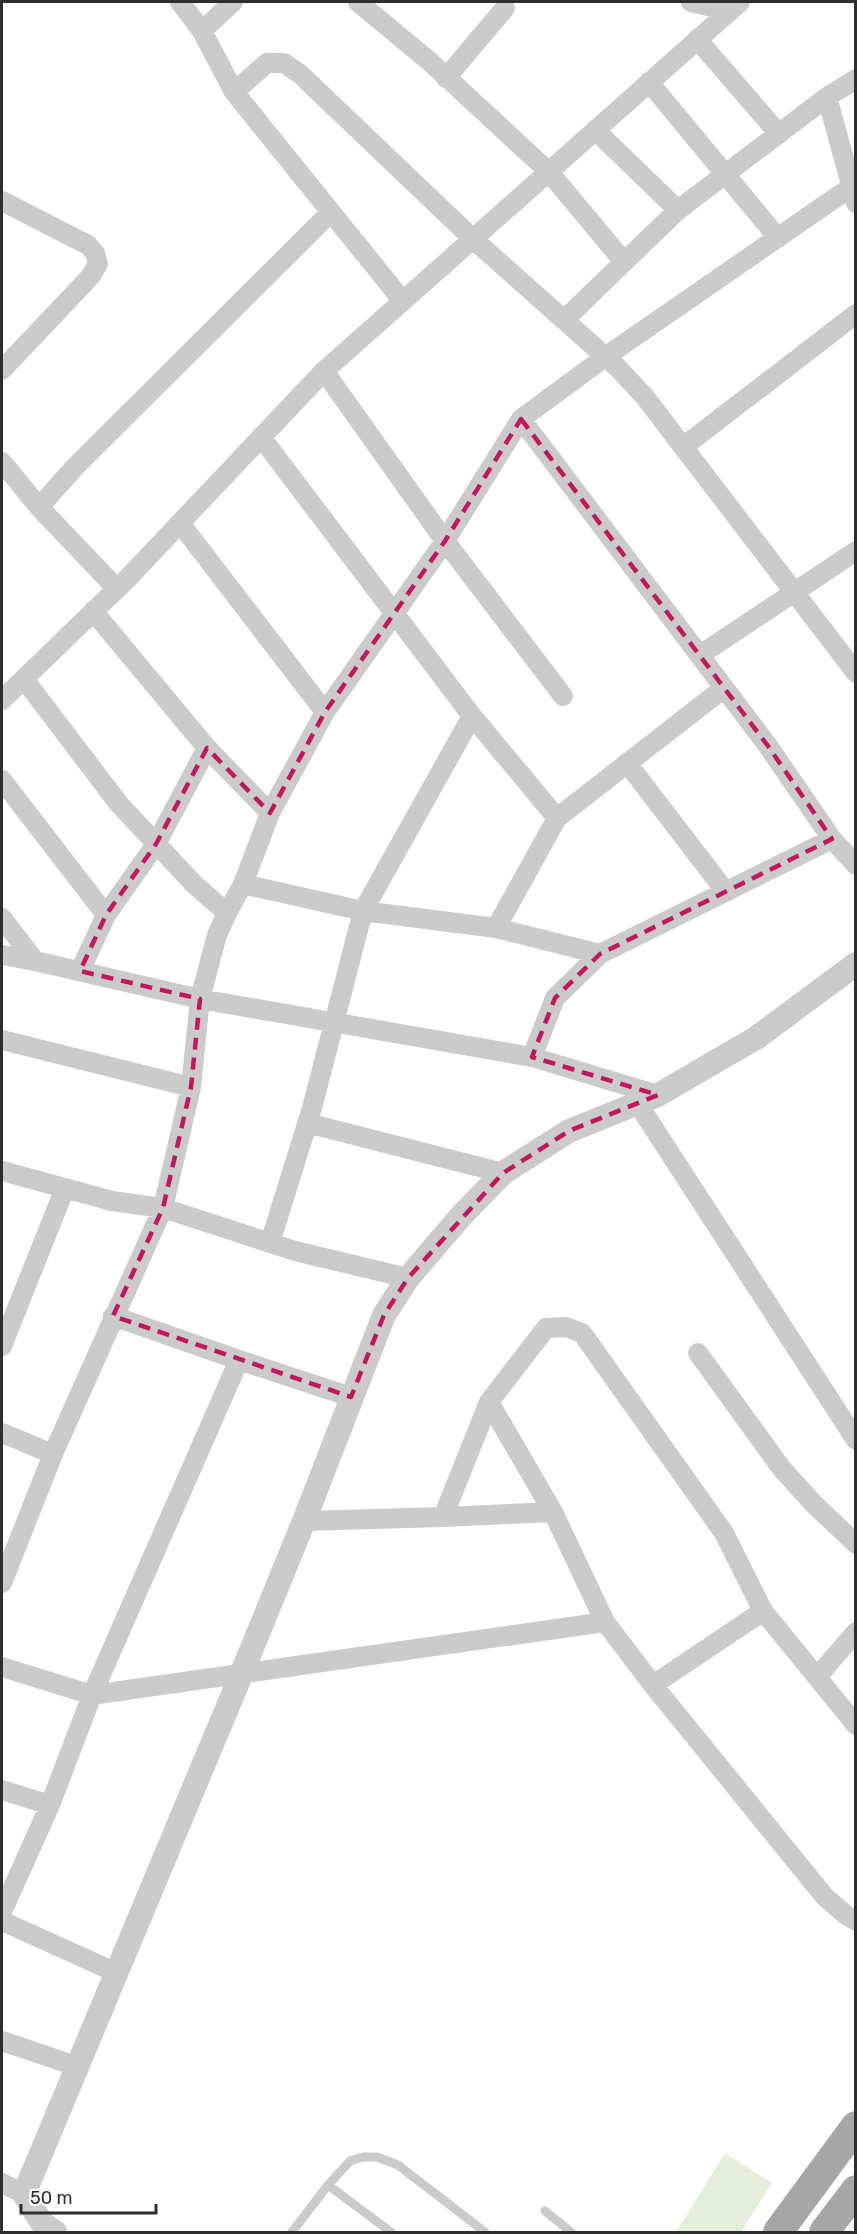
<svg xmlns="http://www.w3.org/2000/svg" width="857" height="2234" font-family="Rubik,sans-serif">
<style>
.green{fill:#e5eddb}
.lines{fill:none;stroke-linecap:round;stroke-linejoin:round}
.service{stroke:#cbcbcb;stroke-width:9}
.minor{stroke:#cbcbcb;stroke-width:20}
.tertiary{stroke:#cbcbcb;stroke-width:24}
.primary{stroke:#a6a6a6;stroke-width:30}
.marked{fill:none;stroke:#c2185b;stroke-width:4.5;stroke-dasharray:12 8;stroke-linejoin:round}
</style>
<rect width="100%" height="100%" fill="#fff"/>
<path class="green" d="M725,2153l47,30 -31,49h-65z"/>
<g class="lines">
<path class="service" d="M328,2185l63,47
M545,2211l26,21
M292,2232l36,-47 22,-24 13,-4h14l21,8 87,67"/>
<path class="minor" d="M180,2l22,29 32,61 168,208
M358,2l70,58 121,112 75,90
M691,2l38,9
M202,31l31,-29
M697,39l82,95
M446,78l59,-70
M649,82l129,156
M234,92l33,-29h17l16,11 173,165 144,128 28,30 211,276
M827,97l29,106
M595,130l83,80
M2,201l86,44 7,8 3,11 -8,13 -88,93
M564,320l114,-110 149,-113 29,-18
M324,371l121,170 118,155
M521,419l247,327 64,93 24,26
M683,447l173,-133
M2,462l37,45 78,82
M39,507l36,-40 256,-255
M180,523l145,189 -55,101 -27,71 -16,29
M93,611l114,137 63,65
M700,655l156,-104
M2,700l124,-120 198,-209 416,-369
M325,712l120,-171 76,-122 84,-62 246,-170
M627,763l99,129
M2,780l104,135 -26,56
M557,818l167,-130
M243,884l120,27 133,17 61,-110 -85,-102 -211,-279
M106,915l50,-71 51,-96
M2,918l33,43 165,38 332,58
M496,928l104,26 232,-115
M600,954l-45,44 -23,59 126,38
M2,955l33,6
M2,1040l189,47
M638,1104l218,336
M307,1123l196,50
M2,1171l110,30 51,7 132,43 113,27
M270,1243l42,-135 51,-197 109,-195
M113,1316l126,44
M2,1346l63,-158
M698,1353l84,116 32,35 42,40
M489,1402l64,110 52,110 48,63 172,212 21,18 10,6
M2,1433l51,21
M443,1517l110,-5
M304,1521l139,-4 46,-115 57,-74 20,-1 16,6 142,200 39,78 93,114
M2,1583l51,-129 110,-246 28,-121 9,-88 17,-64 10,-22 -33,-29 -75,-80 -95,-125
M2,1667l90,28 513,-73
M817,1677l39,-45
M653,1685l110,-74
M2,1790l48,15
M2,1912l48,-107 42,-110 147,-335 112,37
M2,1921l115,52
M2,2041l74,25
M2,2183l22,11"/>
<path class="tertiary" d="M55,2232l-13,-9 -18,-29 217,-519 63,-154 80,-206 24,-37 53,-62 42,-43 66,-42 89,-36 98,-57 100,-74"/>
<path class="primary" d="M778,2232l78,-106
M824,2232l32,-42"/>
</g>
<path class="marked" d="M521,419l247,327 64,93 -232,115 -45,44 -23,59 126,38 -89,36 -66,42 -95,105 -24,37 -33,82 -238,-81 50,-108 28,-121 9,-88 -120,-28 26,-56 50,-71 51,-96 63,65 55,-101 120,-171z"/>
<rect width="857" height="2234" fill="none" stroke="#2e2e2e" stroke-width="6"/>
<path d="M21 2204v9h135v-9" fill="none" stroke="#2e2e2e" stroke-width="3"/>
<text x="30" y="2204" font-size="18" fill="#2e2e2e" stroke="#ffffff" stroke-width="4.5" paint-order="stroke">50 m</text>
</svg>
